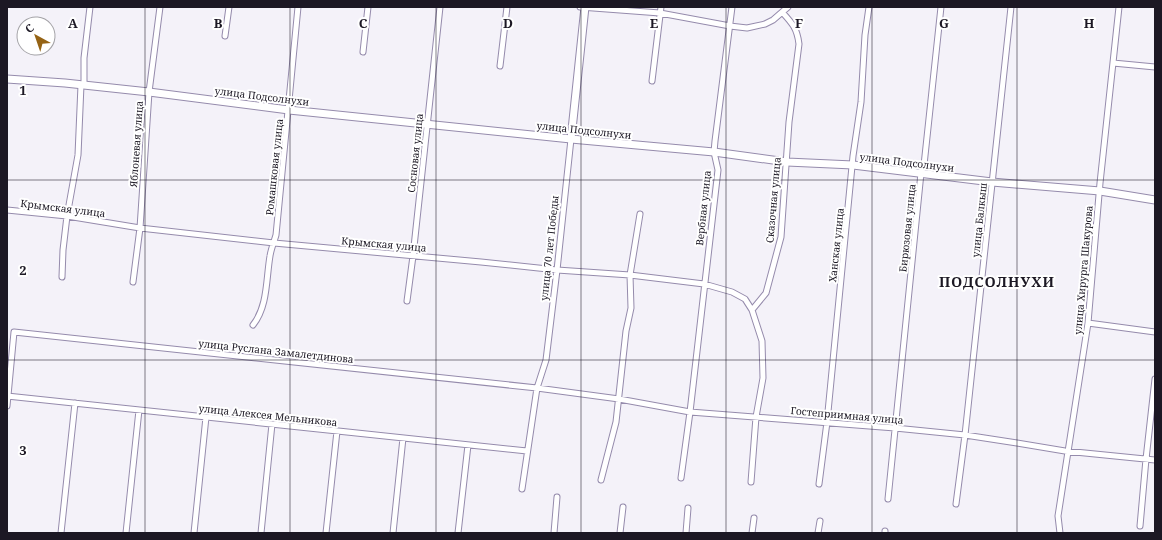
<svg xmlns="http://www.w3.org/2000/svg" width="1162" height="540" font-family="'Noto Serif',serif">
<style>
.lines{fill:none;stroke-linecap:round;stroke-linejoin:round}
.minor-casing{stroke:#958bac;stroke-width:7}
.tertiary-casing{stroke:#958bac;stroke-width:9}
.minor{stroke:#fff;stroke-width:5}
.tertiary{stroke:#fff;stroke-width:7}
.grid{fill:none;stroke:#1c1824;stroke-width:1;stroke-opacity:0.55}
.labels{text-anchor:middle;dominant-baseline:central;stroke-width:4;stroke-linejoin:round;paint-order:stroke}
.street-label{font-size:10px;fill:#1c1824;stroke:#fff}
.district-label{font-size:14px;font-weight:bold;letter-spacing:1px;fill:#1c1824;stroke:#fff}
.grid-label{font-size:13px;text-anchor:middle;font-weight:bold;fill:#1c1824;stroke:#fff;stroke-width:4;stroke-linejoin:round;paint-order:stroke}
</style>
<rect width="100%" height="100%" fill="#f4f2f9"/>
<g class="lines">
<defs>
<path id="minor" d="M580,7l80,6 70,13 17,2 18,-4 8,-4 15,-13
M225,36l4,-29
M363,52l5,-45
M1113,63l42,4
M500,66l7,-59
M652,81l9,-74
M84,85v-27l6,-51
M7,210l60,6 73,12 134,15 207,19 76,8 73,5 74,9 28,8 13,7 7,11 10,31 1,37 -7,39 -5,65
M62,277l1,-27 4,-34 11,-61 3,-70
M133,282l7,-54 9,-136 11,-85
M407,301l6,-45 27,-249
M752,310l14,-17 15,-56 8,-115 10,-78c-2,-16 -7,-21 -17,-32
M1088,323l67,9
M253,325c15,-19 13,-46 17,-69 1,-7 4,-14 6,-21l22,-228
M7,396l520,55
M7,406l7,-74 523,56 82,11 71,13 205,16 70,7 52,8 48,8 90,9
M681,478l9,-66 28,-242 -4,-18 1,-11 17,-134
M601,480l15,-58 10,-91 5,-23 -1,-33 10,-61
M819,484l8,-62 26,-266 8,-54 4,-67 4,-28
M522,489l15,-101 9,-28 11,-90 14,-131
M888,499l33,-326 3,-8 17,-158
M956,504l9,-69 46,-428
M1140,526l6,-67 9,-80
M61,533l14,-130
M126,533l13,-123
M194,533l12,-116
M261,533l11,-109
M326,533l11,-102
M393,533l10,-95
M458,533l10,-88
M554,533l3,-36
M620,533l3,-26
M686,533l2,-25
M752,533l2,-15
M818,533l2,-12
M885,533v-2
M1060,533l-2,-17 30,-193 12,-140 19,-176"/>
<path id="tertiary" d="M7,79l58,4 84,9 140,18 282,29 143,13 73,10 66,3 139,17 108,9 55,9
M571,139l14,-132"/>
</defs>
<use href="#minor" class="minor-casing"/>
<use href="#tertiary" class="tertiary-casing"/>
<use href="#minor" class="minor"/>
<use href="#tertiary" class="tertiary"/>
</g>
<path class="grid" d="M145,7v526M290,7v526M436,7v526M581,7v526M726,7v526M872,7v526M1017,7v526M7,180h1148M7,360h1148"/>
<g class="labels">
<g class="street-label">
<text transform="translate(262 96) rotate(7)">улица Подсолнухи</text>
<text transform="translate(584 130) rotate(6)">улица Подсолнухи</text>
<text transform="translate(136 144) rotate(-86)">Яблоневая улица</text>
<text transform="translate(415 153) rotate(-84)">Сосновая улица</text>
<text transform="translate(907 162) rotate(7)">улица Подсолнухи</text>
<text transform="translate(274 167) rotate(-84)">Ромашковая улица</text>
<text transform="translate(773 200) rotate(-85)">Сказочная улица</text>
<text transform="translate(63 208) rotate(7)">Крымская улица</text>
<text transform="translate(703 208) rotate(-84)">Вербная улица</text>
<text transform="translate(979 220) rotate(-84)">улица Балкыш</text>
<text transform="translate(907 228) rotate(-84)">Бирюзовая улица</text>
<text transform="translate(384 244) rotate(5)">Крымская улица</text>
<text transform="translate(836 245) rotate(-84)">Ханская улица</text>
<text transform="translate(549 248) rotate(-84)">улица 70 лет Победы</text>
<text transform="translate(1083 270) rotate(-85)">улица Хирурга Шакурова</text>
<text transform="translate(276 351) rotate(6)">улица Руслана Замалетдинова</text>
<text transform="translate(268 415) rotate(6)">улица Алексея Мельникова</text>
<text transform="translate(847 415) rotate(5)">Гостеприимная улица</text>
</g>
<g class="district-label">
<text x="997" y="281">ПОДСОЛНУХИ</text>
</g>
</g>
<g class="grid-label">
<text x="73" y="28">A</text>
<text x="218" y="28">B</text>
<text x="363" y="28">C</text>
<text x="508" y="28">D</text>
<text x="654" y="28">E</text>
<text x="799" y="28">F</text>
<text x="944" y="28">G</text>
<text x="1089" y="28">H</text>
<text x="23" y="95">1</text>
<text x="23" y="275">2</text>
<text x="23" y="455">3</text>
</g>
<rect width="1162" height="540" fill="none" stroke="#1c1824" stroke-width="16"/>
<g transform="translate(36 36) rotate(320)"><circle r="19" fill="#ffffff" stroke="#a4a3a7"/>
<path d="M0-3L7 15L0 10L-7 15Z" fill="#956315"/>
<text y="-6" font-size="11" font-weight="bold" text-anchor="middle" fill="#1c1824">С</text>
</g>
</svg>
